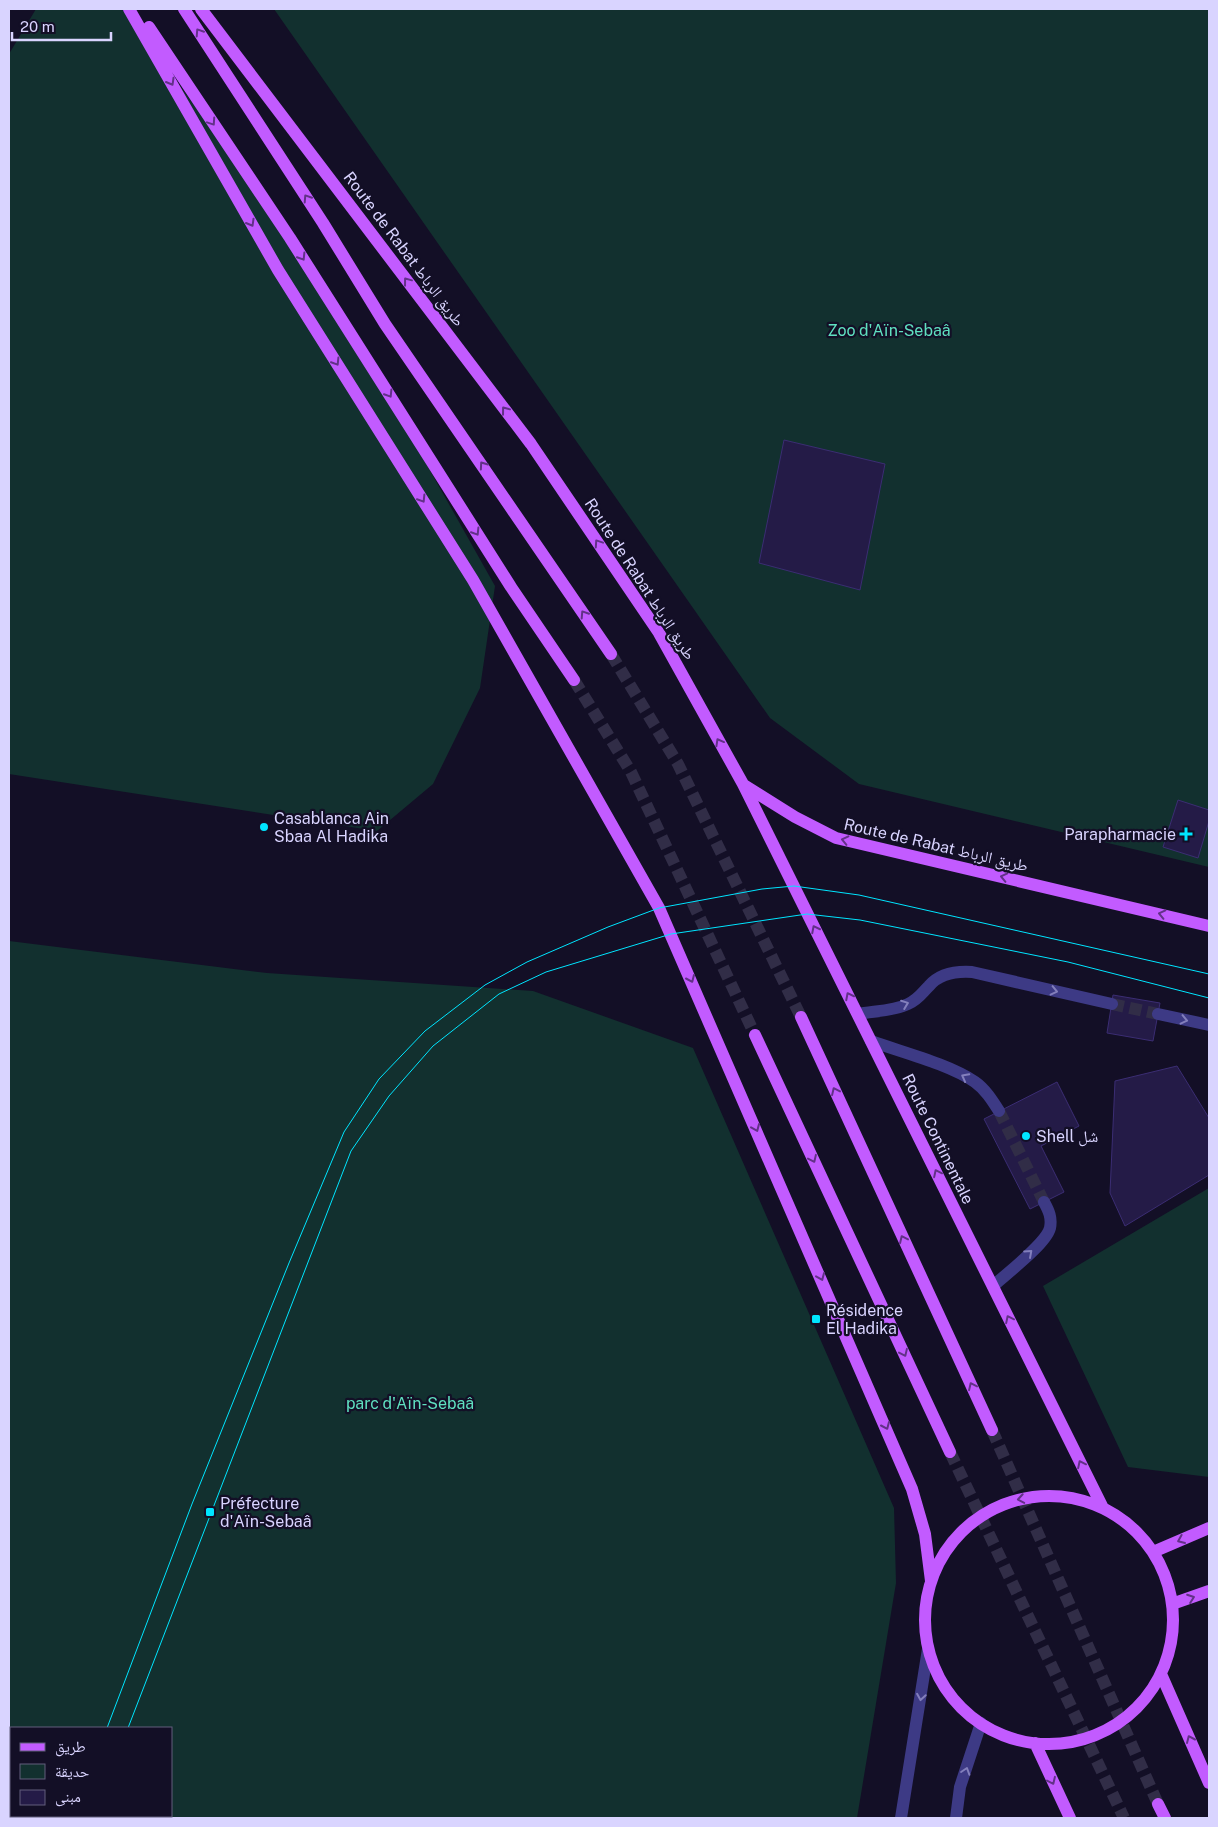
<svg xmlns="http://www.w3.org/2000/svg" width="1218" height="1827" font-family="'Public Sans','Noto Naskh Arabic',sans-serif">
<style>
.green{fill:#12302f;fill-rule:evenodd}
.building{fill:#241b47;stroke:#3b2d73}
.lines{fill:none;stroke-linecap:round;stroke-linejoin:round}
.minor-tunnel{stroke:#312d47;stroke-width:12;stroke-dasharray:12 6;stroke-linecap:butt}
.major-tunnel{stroke:#312d47;stroke-width:12;stroke-dasharray:12 6;stroke-linecap:butt}
.minor{stroke:#3d3a85;stroke-width:12}
.major{stroke:#c25bff;stroke-width:12}
.tram{stroke:#00e5ff;stroke-width:1}
.oneway{stroke:#623188}
.oneway2{stroke:#837fbc}
.poi-dot{fill:#00e5ff;stroke:#130f26;stroke-width:2}
.labels{text-anchor:middle;dominant-baseline:central;stroke-width:4.5;stroke-linejoin:round;paint-order:stroke}
.street-label{font-size:16px;fill:#d9d4ff;stroke:#130f26}
.park-label{font-size:16px;fill:#5fe0c0;stroke:#130f26}
.poi-label{font-size:16px;fill:#d9d4ff;stroke:#130f26;text-anchor:start}
</style>
<rect width="100%" height="100%" fill="#130f26"/>
<path class="green" d="M36,9h86l193,257 180,320 -15,102 -47,96 -56,47 -368,-57v-720z
M274,9h935v858l-350,-83 -89,-66z
M9,941l258,32 266,18 160,57 201,460 2,75 -39,235h-848zM171,1728v88h-160v-88z
M1209,1188v289l-81,-10 -85,-181z"/>
<path class="building" d="M784,440l101,24 -25,126 -101,-27z
M1178,800l31,10v11l-11,37 -35,-11z
M1113,995l47,8 -7,38 -46,-8z
M1177,1066l32,52v57l-84,51 -15,-33 5,-112z
M1057,1082l22,44 -38,20 23,46 -34,17 -46,-90z"/>
<g class="lines">
<path class="minor-tunnel" d="M1112,1004l46,10
M999,1111l45,91"/>
<path class="major-tunnel" d="M611,654l67,110 123,253
M574,680l57,92 124,263
M992,1430l166,374
M950,1452l174,366"/>
<path class="minor" d="M858,1014c16,-3 36,-3 50,-10 10,-4 14,-11 21,-18 11,-13 27,-15 43,-14l140,32
M1158,1014l51,11
M871,1041c30,11 78,23 104,41 10,7 17,18 24,29
M993,1286c13,-12 53,-42 57,-58 2,-10 -1,-17 -6,-26
M901,1818l27,-169
M956,1818l4,-31 21,-64"/>
<path class="major" d="M129,9l149,261 195,310 186,328 253,581 13,45 6,47
M184,9l139,214 62,101 226,330
M201,9l330,435 128,189 84,151 360,724
M149,27l141,211 221,349 63,93
M744,785l51,32 41,21 373,88
M801,1017l191,413
M755,1035l195,417
M925 1620a124 124 0 1 1 248 0a124 124 0 1 1-248 0Z
M1153,1552l56,-24
M1172,1604l37,-13
M1161,1674l48,109
M1035,1743l35,75
M1158,1804l7,14"/>
<path class="tram" d="M107,1728l85,-224 97,-241 55,-131 35,-53 46,-48 60,-46 42,-23 81,-35 51,-19 103,-19 32,-3 65,9 350,79
M128,1728l223,-577 38,-55 44,-50 66,-52 47,-22 125,-38 136,-20 53,6 208,42 141,36
M74,1818l1,-2
M94,1818l1,-2"/>
</g>
<defs><path id="oneway-chevron" d="M-2-3.5L2.5 0L-2 3.5" fill="none" stroke-width="1.6" stroke-linecap="round" stroke-linejoin="round" transform="scale(1.25)"/></defs>
<g class="oneway">
<use href="#oneway-chevron" transform="translate(199 32) rotate(-123)"/>
<use href="#oneway-chevron" transform="translate(171 82) rotate(60)"/>
<use href="#oneway-chevron" transform="translate(212 122) rotate(56)"/>
<use href="#oneway-chevron" transform="translate(307 198) rotate(-123)"/>
<use href="#oneway-chevron" transform="translate(251 223) rotate(60)"/>
<use href="#oneway-chevron" transform="translate(302 257) rotate(58)"/>
<use href="#oneway-chevron" transform="translate(407 281) rotate(-127)"/>
<use href="#oneway-chevron" transform="translate(336 362) rotate(58)"/>
<use href="#oneway-chevron" transform="translate(389 394) rotate(58)"/>
<use href="#oneway-chevron" transform="translate(505 410) rotate(-127)"/>
<use href="#oneway-chevron" transform="translate(483 465) rotate(-125)"/>
<use href="#oneway-chevron" transform="translate(422 499) rotate(58)"/>
<use href="#oneway-chevron" transform="translate(476 532) rotate(58)"/>
<use href="#oneway-chevron" transform="translate(598 543) rotate(-124)"/>
<use href="#oneway-chevron" transform="translate(584 614) rotate(-123)"/>
<use href="#oneway-chevron" transform="translate(719 742) rotate(-119)"/>
<use href="#oneway-chevron" transform="translate(845 840) rotate(-167)"/>
<use href="#oneway-chevron" transform="translate(1004 877) rotate(-167)"/>
<use href="#oneway-chevron" transform="translate(1162 914) rotate(-167)"/>
<use href="#oneway-chevron" transform="translate(815 929) rotate(-117)"/>
<use href="#oneway-chevron" transform="translate(691 979) rotate(66)"/>
<use href="#oneway-chevron" transform="translate(849 996) rotate(-117)"/>
<use href="#oneway-chevron" transform="translate(835 1091) rotate(-115)"/>
<use href="#oneway-chevron" transform="translate(756 1128) rotate(67)"/>
<use href="#oneway-chevron" transform="translate(813 1159) rotate(65)"/>
<use href="#oneway-chevron" transform="translate(937 1173) rotate(-116)"/>
<use href="#oneway-chevron" transform="translate(903 1239) rotate(-115)"/>
<use href="#oneway-chevron" transform="translate(821 1277) rotate(67)"/>
<use href="#oneway-chevron" transform="translate(1009 1319) rotate(-116)"/>
<use href="#oneway-chevron" transform="translate(904 1353) rotate(65)"/>
<use href="#oneway-chevron" transform="translate(972 1386) rotate(-115)"/>
<use href="#oneway-chevron" transform="translate(886 1426) rotate(66)"/>
<use href="#oneway-chevron" transform="translate(1081 1464) rotate(-116)"/>
<use href="#oneway-chevron" transform="translate(1021 1499) rotate(170)"/>
<use href="#oneway-chevron" transform="translate(1181 1540) rotate(157)"/>
<use href="#oneway-chevron" transform="translate(1191 1598) rotate(-20)"/>
<use href="#oneway-chevron" transform="translate(1190 1739) rotate(-114)"/>
<use href="#oneway-chevron" transform="translate(1052 1781) rotate(65)"/>
</g>
<g class="oneway2">
<use href="#oneway-chevron" transform="translate(1054 991) rotate(13)"/>
<use href="#oneway-chevron" transform="translate(905 1004) rotate(-21)"/>
<use href="#oneway-chevron" transform="translate(1184 1020) rotate(13)"/>
<use href="#oneway-chevron" transform="translate(965 1077) rotate(-152)"/>
<use href="#oneway-chevron" transform="translate(1029 1253) rotate(-42)"/>
<use href="#oneway-chevron" transform="translate(921 1697) rotate(99)"/>
<use href="#oneway-chevron" transform="translate(966 1771) rotate(-72)"/>
</g>
<g class="poi-dot">
<circle cx="264" cy="827" r="5"/>
<path d="M1183.5 826.5h5v5h5v5h-5v5h-5v-5h-5v-5h5z"/>
<circle cx="1026" cy="1136" r="5"/>
<rect x="811" y="1314" width="10" height="10" rx="2.5"/>
<rect x="205" y="1507" width="10" height="10" rx="2.5"/>
</g>
<g class="labels">
<g class="street-label">
<text transform="translate(404 249) rotate(53)">Route de Rabat طريق الرباط</text>
<text transform="translate(640 579) rotate(57)">Route de Rabat طريق الرباط</text>
<text transform="translate(936 845) rotate(13)">Route de Rabat طريق الرباط</text>
<text transform="translate(938 1139) rotate(64)">Route Continentale</text>
</g>
<g class="park-label">
<text x="889" y="330">Zoo d'Aïn-Sebaâ</text>
<text x="410" y="1403">parc d'Aïn-Sebaâ</text>
</g>
<g class="poi-label">
<text x="274" y="818">Casablanca Ain<tspan x="274" dy="18">Sbaa Al Hadika</tspan></text>
<text x="1176" y="834" text-anchor="end">Parapharmacie</text>
<text x="1036" y="1136">Shell شل</text>
<text x="826" y="1310">Résidence<tspan x="826" dy="18">El Hadika</tspan></text>
<text x="220" y="1503">Préfecture<tspan x="220" dy="18">d'Aïn-Sebaâ</tspan></text>
</g>
</g>
<rect width="1218" height="1827" fill="none" stroke="#d9d4ff" stroke-width="20"/>
<rect x="10" y="1727" width="162" height="90" fill="#130f26" stroke="#625e7d"/>
<rect x="20" y="1743" width="25" height="8" fill="#c25bff" stroke="#625e7d"/>
<text x="55" y="1752" font-size="15" fill="#d9d4ff">طريق</text>
<rect x="20" y="1764" width="25" height="15" fill="#12302f" stroke="#625e7d"/>
<text x="55" y="1777" font-size="15" fill="#d9d4ff">حديقة</text>
<rect x="20" y="1790" width="25" height="15" fill="#241b47" stroke="#625e7d"/>
<text x="55" y="1802" font-size="15" fill="#d9d4ff">مبنى</text>
<path d="M12 32v8h99v-8" fill="none" stroke="#d9d4ff" stroke-width="2.5"/>
<text x="20" y="32" font-size="15" fill="#d9d4ff" stroke="#130f26" stroke-width="4" paint-order="stroke">20 m</text>
</svg>
